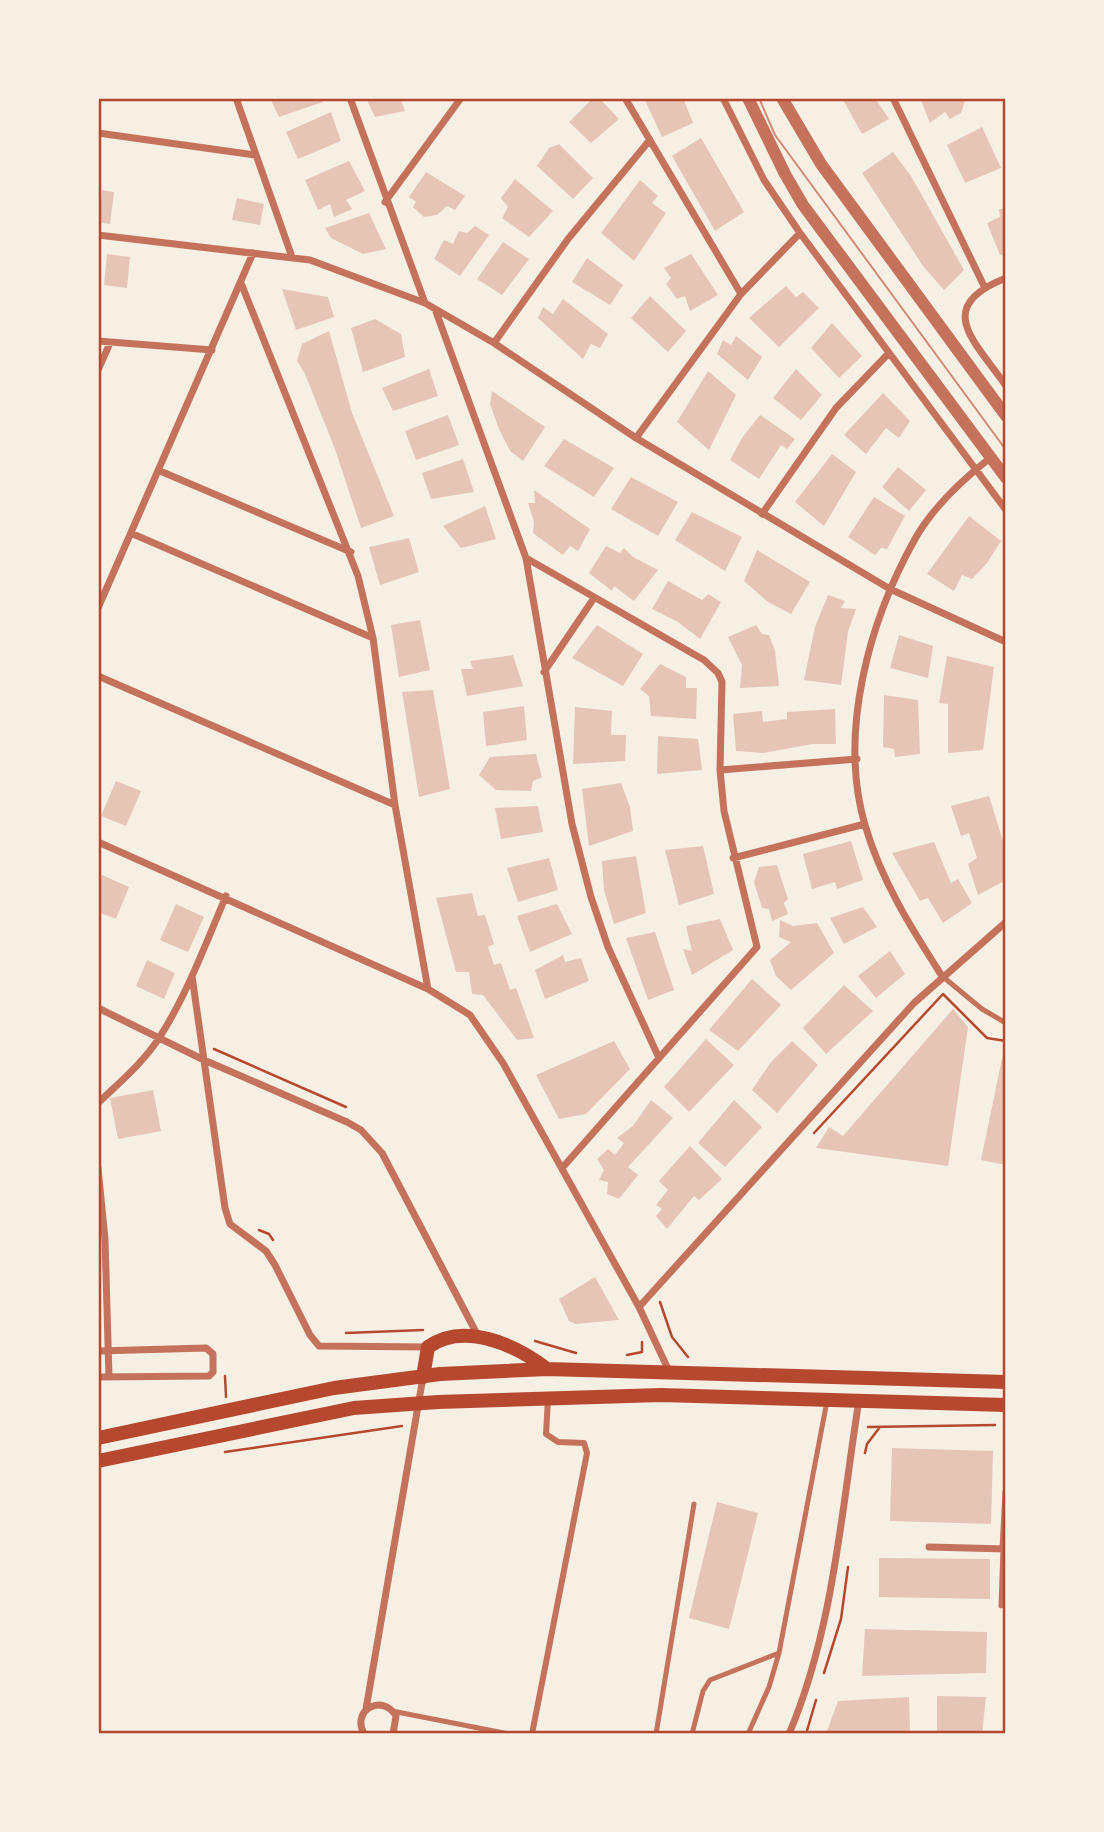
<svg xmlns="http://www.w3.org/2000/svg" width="1104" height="1832" font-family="'Open Sans',sans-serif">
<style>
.building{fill:#e6c5b7}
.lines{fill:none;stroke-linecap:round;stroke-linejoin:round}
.path{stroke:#b5482f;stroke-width:2.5}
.service{stroke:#c5725c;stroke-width:5}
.pedestrian{stroke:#c5725c;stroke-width:6}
.minor{stroke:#c5725c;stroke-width:7}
.tertiary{stroke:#c5725c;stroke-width:12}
.secondary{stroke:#b5482f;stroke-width:14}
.tram{stroke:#cf8b77;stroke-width:2}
.neatline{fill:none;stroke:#b5482f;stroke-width:2.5}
</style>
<rect width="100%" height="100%" fill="#f6efe4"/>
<path class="building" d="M270,98h51l2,4 -44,15z
M366,98h34l5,13 -30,6z
M593,98h6l20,21 -28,24 -22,-21z
M644,98h39l10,25 -31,14z
M842,98h33l14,21 -27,15z
M920,98h46l-5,15 -11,6 -5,-7 -15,11z
M331,112l10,29 -43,18 -12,-27z
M982,127l19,41 -36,15 -18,-38z
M701,138l43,74 -29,19 -43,-75z
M559,144l34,34 -20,21 -36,-33 12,-18z
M893,152l18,24 53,94 -20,20 -21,-24 -61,-93z
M349,161l16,30 -19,9 6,9 -18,8 -4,-13 -12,6 -13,-30z
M426,172l39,24 -10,14 -8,-4 -10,9 -13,2 -11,-10 3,-5 -7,-5z
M515,179l38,32 -24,26 -27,-19 6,-11 -7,-9z
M640,180l18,16 -6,7 14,10 -32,48 -33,-28z
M102,190l12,2 -4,32 -12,-2z
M237,198l27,6 -4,21 -28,-5z
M999,209h7v45l-6,1 -13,-32 13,-6z
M369,213l17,36 -23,5 -32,-16 -6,-10z
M475,226l14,9 -29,41 -26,-17 10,-19 9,4 6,-13 8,2z
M503,242l26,17 -27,36 -25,-16z
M107,254l23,3 -3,31 -23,-3z
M691,254l27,41 -28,16 -5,-15 -8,3 -11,-15 5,-6 -7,-10z
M587,258l36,27 -13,20 -38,-23z
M786,286l10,11 7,-5 16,16 -40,39 -30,-29z
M282,289l46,8 6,20 -38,13z
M650,296l36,35 -18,21 -37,-34z
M563,299l45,35 -8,14 -9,-4 -8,15 -45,-41 5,-11 10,7z
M375,319l26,15 4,23 -42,15 -12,-44z
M832,323l30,33 -23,22 -28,-30z
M329,331l23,82 42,103 -33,12 -26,-79 -30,-75 -8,-13 5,-17z
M736,336l26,21 -14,23 -31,-26 6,-14 8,5z
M429,369l9,27 -45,15 -11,-23z
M796,369l26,26 -21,25 -28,-22z
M708,371l28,24 -27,55 -32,-28z
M492,391l53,36 -22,34 -13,-10 -11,-22 -9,-25z
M883,393l27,28 -11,17 -13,-10 -20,26 -22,-19z
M448,415l11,30 -43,15 -11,-29z
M760,415l35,24 -8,10 -6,-4 -22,34 -29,-19 12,-22z
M564,439l50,29 -20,29 -50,-31z
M832,454l24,18 -32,54 -29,-24z
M463,459l11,33 -43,7 -9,-26z
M898,467l28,23 -17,21 -27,-24z
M631,477l47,25 -20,34 -47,-27z
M534,490l56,39 -12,22 -8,-5 -7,9 -30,-22 1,-11 -6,-19h7z
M874,497l31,19 -18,33 -6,-1 -6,7 -27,-18z
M485,506l11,33 -35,9 -18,-22z
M692,512l50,25 -17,34 -50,-31z
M969,516l32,25 -14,22 -15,16 -10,-4 -8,16 -27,-17z
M409,538l10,34 -39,13 -11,-38z
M606,546l14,7 4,-5 9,9 25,13 -24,31 -20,-15 -2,5 -23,-18z
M757,550l53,32 -19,32 -23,-12 -24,-21z
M668,581l34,19 6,-6 13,8 -21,37 -22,-17 -26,-13z
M828,595l17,6 -4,7 15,1 -8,23 -7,53 -37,-5 11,-53z
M420,620l10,50 -31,7 -8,-52z
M597,625l46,29 -20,32 -51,-28z
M756,625l6,9 7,1 6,16 4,35 -39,2 2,-23 -14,-28z
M899,635l34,11 -5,32 -38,-10z
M513,655l10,31 -56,10 -6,-27h12l-3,-8z
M947,656l47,11 -11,83 -35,3v-49l-9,-1z
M660,664l26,13v11h11l-1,31 -45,-3 -2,-20 -9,-7z
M433,690l17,99 -31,8 -17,-105z
M884,695l34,5 2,54 -25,3 -1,-8 -11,-2z
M524,706l3,34 -41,6 -3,-34z
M575,707l37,4 -1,24h15l-1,26 -52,3z
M835,709l1,35h-23l-50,9 -27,-2 -3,-37 29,-3 1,11 24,-3v-7z
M658,736l40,3 4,31 -45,4z
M536,754l6,23 -9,4 -2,10 -35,-1 -17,-15 11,-18z
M116,781l25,10 -15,35 -25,-10z
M621,783l9,24 3,24 -44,15 -7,-57z
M989,796l17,55v29l-28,15 -10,-31 9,-6 -8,-25 -8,3 -10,-30z
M538,806l5,26 -42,7 -6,-31z
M851,841l12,39 -26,9 -2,-7 -23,7 -9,-35z
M934,842l17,41 7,-4 14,24 -29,20 -15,-25 -8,3 -28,-48z
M703,846l11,48 -35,11 -14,-55z
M636,856l10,57 -32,11 -10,-34 -2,-29z
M549,858l9,32 -40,12 -11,-34z
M777,865l11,34 -4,4 4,11 -16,7 -3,-12 -7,-1 -8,-26 5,-15z
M102,875l27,12 -13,32 -18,-7v-27z
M472,893l6,23 7,-1 9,29 -6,3 6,18 7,-2 9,27 6,-2 18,50 -17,2 -34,-45 -11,-1 -3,-22h-13l-20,-74z
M176,904l28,13 -16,35 -28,-12z
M557,904l15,30 -42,18 -13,-36z
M863,907l14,20 -33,17 -14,-26z
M720,919l13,31 -41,25 -9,-26 9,2 -6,-25z
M780,920l13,6 24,-3 17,30 -43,37 -15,-14 -6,-16 21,-18 -12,-5z
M655,932l19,58 -26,10 -22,-62z
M890,951l15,23 -29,24 -18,-22z
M563,955l2,7 16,-4 8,23 -44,18 -10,-29z
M147,960l28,13 -11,26 -28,-13z
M752,979l29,26 -43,46 -29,-21z
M844,985l29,26 -47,43 -23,-26z
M953,1009l15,18 -20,139 -132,-18 13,-21 14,9z
M706,1039l28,26 -45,47 -25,-25z
M614,1041l16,28 -44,45 -27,5 -23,-44z
M792,1041l26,24 -41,48 -25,-23 19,-28z
M1003,1054l3,1v110l-25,-5z
M153,1090l8,41 -43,8 -8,-41z
M651,1100l22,18 -45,49 10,8 -19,24 -12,-5 1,-12 -9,-2 5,-10 -7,-11 11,-10 7,6 9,-12 -7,-5 16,-12z
M734,1100l28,27 -37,40 -27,-24z
M690,1146l32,33 -23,21 -5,-4 -27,33 -11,-13 6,-7 -6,-4 12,-15 -9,-9z
M595,1277l24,43 -44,4 -6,-3 -10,-22z
M892,1448l101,3 -2,73 -101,-3z
M717,1502l41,11 -29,116 -40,-11z
M879,1558l111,1v40l-111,-2z
M865,1629l122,3 -1,41 -124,3z
M937,1696l49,1 -4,37h-45z
M909,1697l1,37h-84l12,-33z"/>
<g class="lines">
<path class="path" d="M214,1049l132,58
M814,1133l129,-139 44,44 19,3
M259,1230l10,4 4,6
M660,1302l12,35 16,20
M346,1333l77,-3
M535,1341l41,12
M627,1355l15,-3v-10
M225,1376l1,21
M868,1427l127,-2
M225,1452l177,-26
M865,1453l2,-9 13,-17
M824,1673l17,-54 7,-52
M806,1734l10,-34"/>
<path class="service" d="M942,976l40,33 24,14
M1001,1606l2,-57
M392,1711l117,23
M656,1734l38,-230
M692,1734l11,-43 7,-11 69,-27
M748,1734l21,-47 10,-34 48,-252"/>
<path class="pedestrian" d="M532,1734l55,-281 -3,-10 -26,-1 -12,-8 2,-35"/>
<path class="minor" d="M236,98l56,159
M350,98l75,205
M625,98l116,196
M723,98l41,82 36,53 206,277
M893,98l91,188
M98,133l157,22
M385,202l76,-104
M98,235l212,25 115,43 69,40 142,95 254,151 116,53
M1006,278c-74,29 -31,63 0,108
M241,283l117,293 15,62 22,167 33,184
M435,309l91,249 46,266 19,73 17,50 51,111
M98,341l114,9
M494,343l74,-104 81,-98
M98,370l12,-27
M636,438l105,-144 59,-61
M160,471l191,81
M762,514l74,-106 52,-54
M133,534l240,104
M526,558l178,102 14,13 4,9 -2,88 4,41 33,136 -194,220
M98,608l155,-355
M544,672l50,-74
M98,676l297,129
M720,770l137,-11
M98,842l330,147 42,26 33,48 136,244 30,64
M733,858l132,-34
M192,976l33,232 5,16 36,27 9,14 35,70 9,11 109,1
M942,976c-31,-48 -61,-96 -77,-151 -27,-92 4,-204 50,-286 18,-32 47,-59 75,-81
M98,1008l106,52 143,62 14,8 21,23 96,183
M98,1103c22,-21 47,-42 63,-68 27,-43 45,-92 65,-139
M98,1168l7,71 4,138
M639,1307l275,-304 92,-81
M98,1351l108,-3 7,6v18l-4,4 -111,1
M929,1547l77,2
M1003,1549l3,-57
M366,1709l57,-332
M364,1734c-13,-24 18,-41 32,-18l-3,18
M789,1734c45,-106 52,-222 70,-334"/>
<path class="tertiary" d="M748,98l37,76 18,31 203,273
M782,98l39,66 185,252"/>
<path class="secondary" d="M423,1377l5,-30c36,-26 88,-2 119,22
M98,1438l236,-50 106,-14 107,-5 459,13
M98,1461l256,-53 84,-6 223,-7 345,10"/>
<path class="tram" d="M759,98l16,37 231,315"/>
</g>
<rect width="1104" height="1832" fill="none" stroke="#f6efe4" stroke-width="200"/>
<rect x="100" y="100" width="904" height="1632" class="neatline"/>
</svg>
